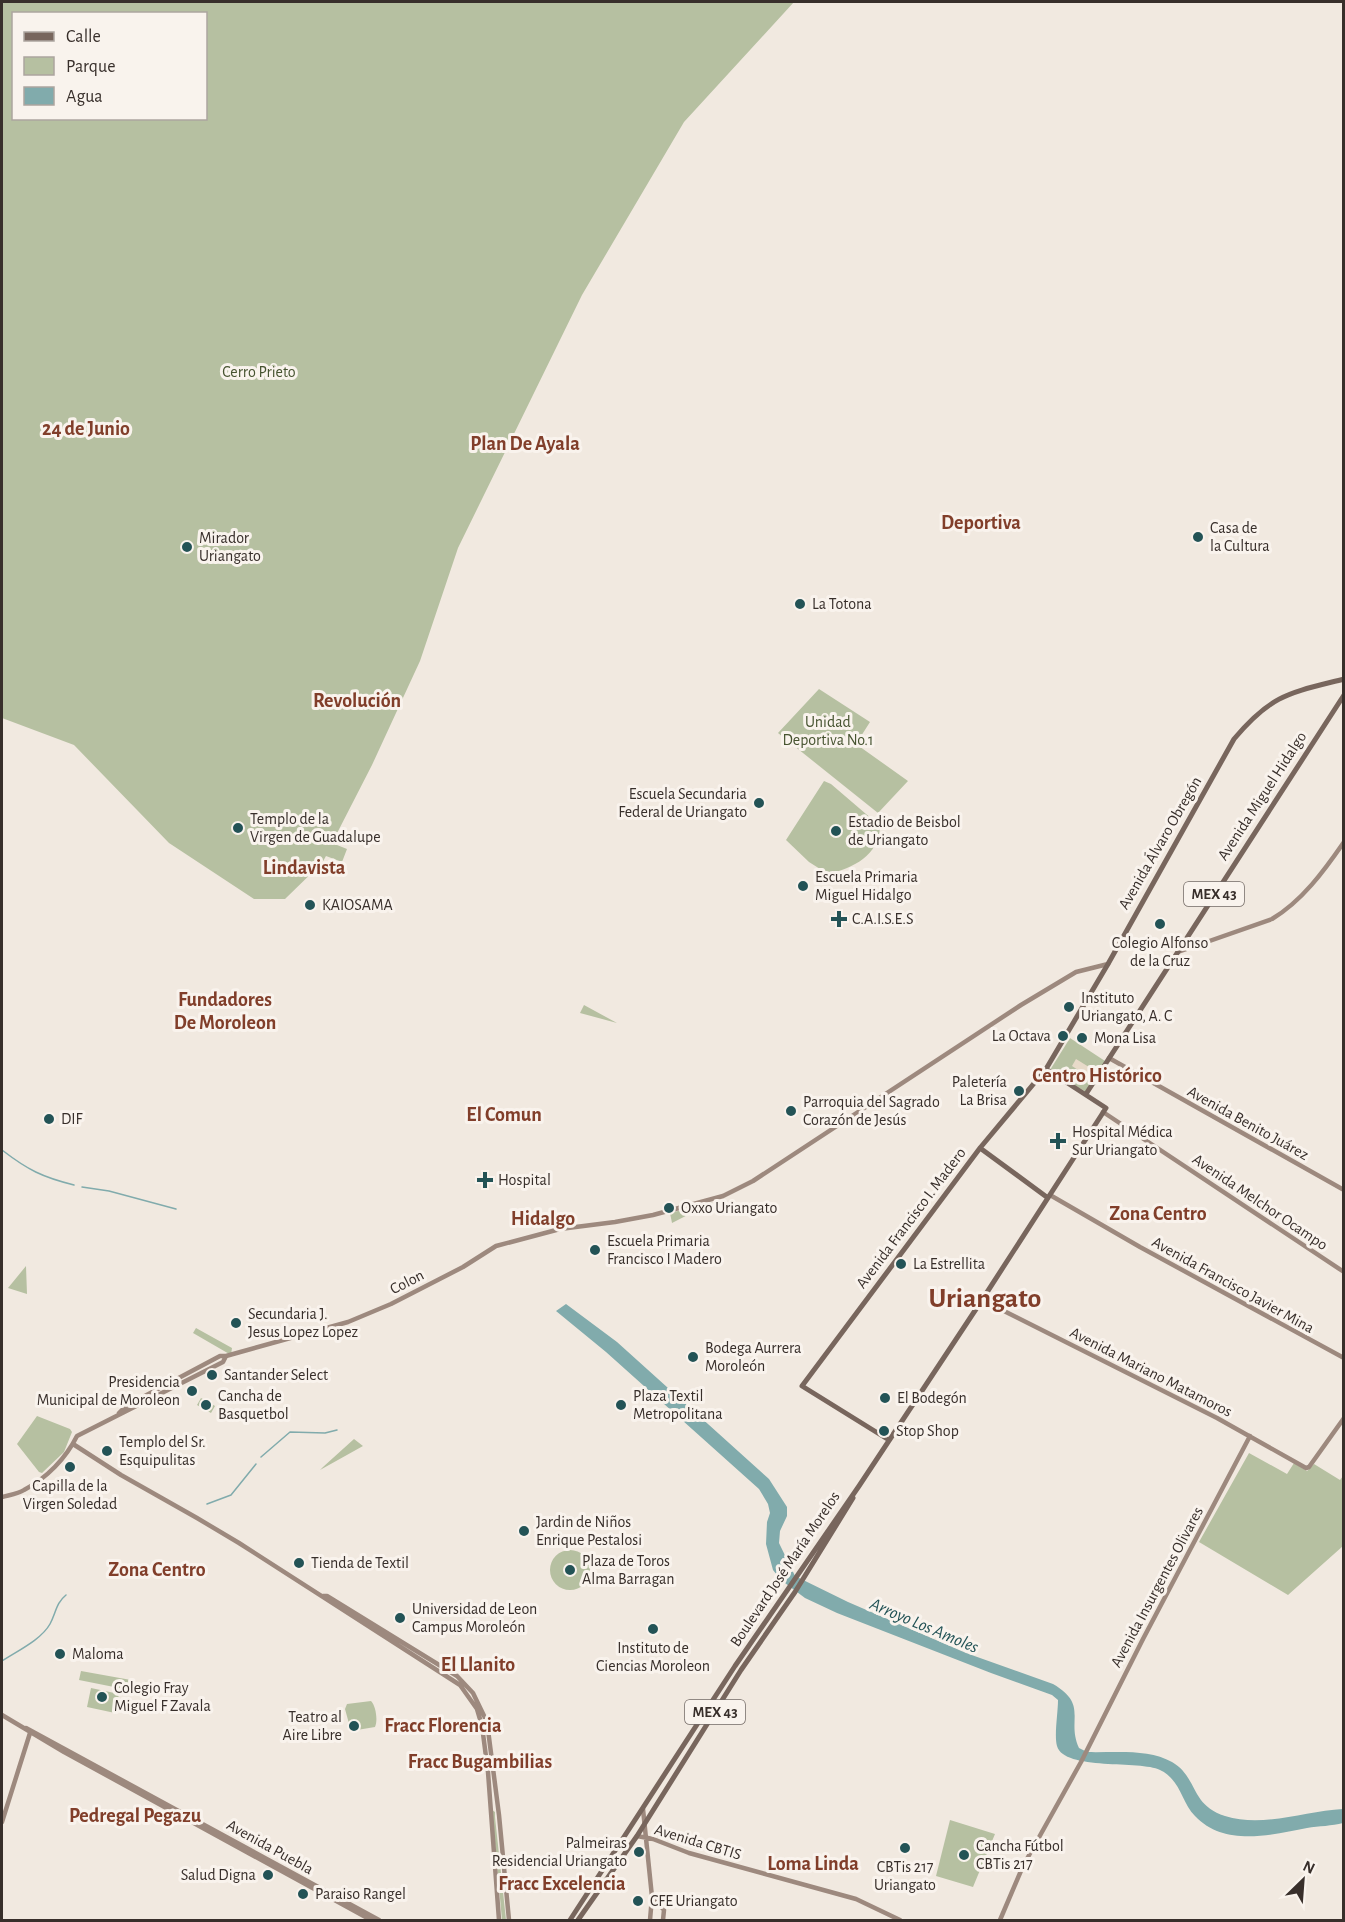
<svg xmlns="http://www.w3.org/2000/svg" width="1345" height="1922" font-family="'Alegreya Sans',sans-serif">
<style>
.green{fill:#b6c0a1;fill-rule:evenodd}
.plaza{fill:#e8dac9}
.water{fill:#81abac}
.lines{fill:none;stroke-linecap:round;stroke-linejoin:round}
.stream{stroke:#81abac;stroke-width:1.5}
.secondary{stroke:#9d897e;stroke-width:4.5}
.primary{stroke:#78665d;stroke-width:5}
.poi-dot{fill:#235356;stroke:#f9f3ed;stroke-width:2}
.labels{text-anchor:middle;dominant-baseline:central;stroke-width:6;stroke-linejoin:round;paint-order:stroke}
.shield{fill:#f9f3ed;stroke:#726a65;stroke-width:1.5}
.shield-label{font-size:15px;font-weight:bold;fill:#382f2b}
.park-label{font-size:16px;fill:#475431;stroke:#f9f3ed}
.poi-label{font-size:16px;fill:#382f2b;stroke:#f9f3ed;text-anchor:start}
.street-label{font-size:16px;fill:#382f2b;stroke:#f9f3ed}
.water-label{font-size:18px;font-style:italic;fill:#235356;stroke:#f9f3ed}
.quarter-label{font-size:20px;font-weight:bold;fill:#813e2a;stroke:#f9f3ed}
.town-label{font-size:28px;font-weight:bold;fill:#813e2a;stroke:#f9f3ed}
</style>
<rect width="100%" height="100%" fill="#f1e9e0"/>
<path class="green" d="M2,2h792l-110,120 -102,173 -124,253 -38,113 -48,104 -40,78 15,6 -5,13 -16,-6 -4,7 -37,36h-31l-85,-56 -95,-98 -72,-27zM14,14h192v104h-192z
M819,689l51,33 -14,22 52,37 -30,32 -100,-80z
M824,781l7,3 49,42c-1,30 -27,42 -52,48l-19,-12 -23,-22z
M584,1005l33,18 -37,-10z
M1070,1038l35,23 -19,31 -36,-22z
M713,1202l-41,21 -2,-10z
M26,1266l1,28 -19,-6z
M196,1328l36,20 -1,7 -38,-22z
M201,1398l14,8 -4,7 -14,-8z
M37,1416l33,13 2,3 -8,20 -22,21 -3,-1 -22,-28z
M354,1439l9,7 -43,24 3,-3z
M1249,1453l38,21 7,-11 13,8 7,-7 26,16 3,-4v70l-55,49 -89,-53z
M550 1570a20 20 0 1 1 40 0a20 20 0 1 1-40 0Z
M81,1671l50,9 -2,10 -50,-10z
M91,1688l28,6 -4,19 -28,-6z
M371,1701c5,5 7,20 4,26l-24,4 -6,-22 2,-5z
M492,1810l3,2v5l11,103h-4z
M950,1820l45,14 -22,53 -37,-11z"/>
<path class="plaza" d="M1076,1059l21,13 -5,7 -20,-13z"/>
<path class="water" d="M566,1304l51,38 152,137 18,28v9l-7,15 -1,12 16,33 53,26 118,51 87,31c36,21 13,36 26,64l8,4c26,1 61,-4 85,10 26,15 18,43 53,54 38,12 80,-5 118,-7v14c-11,3 -24,3 -36,5 -36,7 -83,19 -112,-12 -14,-14 -14,-36 -35,-46 -19,-10 -96,1 -103,-24 -3,-11 1,-33 1,-46l-6,-5 -61,-22 -154,-60 -32,-15 -24,-18 -8,-10 -7,-26 1,-22 3,-9 -2,-9 -9,-15 -153,-137 -50,-41z"/>
<g class="lines">
<path class="stream" d="M2,1150c26,20 40,27 72,35
M82,1187l27,4 67,18
M261,1457l29,-25 35,1 12,-3
M207,1504l24,-9 25,-31
M2,1661c15,-10 39,-21 48,-37 6,-11 6,-21 16,-29"/>
<path class="secondary" d="M1178,952l94,-33c30,-18 52,-48 72,-77
M1109,1058l235,132
M1103,1112l241,160
M1050,1195l90,52 204,111
M982,1300l235,118 89,50 3,-1 35,-49
M119,1413l7,-7 94,-50h6l122,-34 43,-18 72,-37 33,-21 64,-17 55,-7 38,-7 70,-19 30,-15 268,-176 55,-33 32,-8
M73,1444l48,31 76,43 42,25 221,142 17,24 5,17 6,46 11,148
M2,1497c7,-2 16,-3 22,-7 23,-12 42,-32 53,-54l146,-74 3,-6
M323,1596h4l130,80 16,17 14,29 12,93 10,105
M2,1715l62,37 307,168
M26,1728l353,192
M643,1809l9,88 -2,23
M2,1822l28,-89
M637,1836l16,3 36,14 167,46 44,21
M652,1897l12,13 -1,10
M1000,1920l23,-54 58,-104 62,-123 107,-203"/>
<path class="primary" d="M1086,1094l258,-399
M980,1148l68,50
M889,1440l-87,-54 178,-238 66,-79 62,-105 126,-225c38,-45 55,-46 110,-60
M570,1920l165,-254 124,-180 123,-186 124,-192 -60,-39
M578,1920l59,-84 104,-166 54,-78 58,-94"/>
</g>
<g class="poi-dot">
<circle cx="1198" cy="537" r="6"/>
<circle cx="187" cy="547" r="6"/>
<circle cx="800" cy="604" r="6"/>
<circle cx="759" cy="803" r="6"/>
<circle cx="238" cy="828" r="6"/>
<circle cx="836" cy="831" r="6"/>
<circle cx="803" cy="886" r="6"/>
<circle cx="310" cy="905" r="6"/>
<path d="M836 910h6v6h6v6h-6v6h-6v-6h-6v-6h6z"/>
<circle cx="1160" cy="924" r="6"/>
<circle cx="1069" cy="1007" r="6"/>
<circle cx="1063" cy="1036" r="6"/>
<circle cx="1082" cy="1038" r="6"/>
<circle cx="1019" cy="1091" r="6"/>
<circle cx="791" cy="1111" r="6"/>
<circle cx="49" cy="1119" r="6"/>
<path d="M1055 1132h6v6h6v6h-6v6h-6v-6h-6v-6h6z"/>
<path d="M482 1171h6v6h6v6h-6v6h-6v-6h-6v-6h6z"/>
<circle cx="669" cy="1208" r="6"/>
<circle cx="595" cy="1250" r="6"/>
<circle cx="901" cy="1264" r="6"/>
<circle cx="236" cy="1323" r="6"/>
<circle cx="693" cy="1357" r="6"/>
<circle cx="212" cy="1375" r="6"/>
<circle cx="192" cy="1391" r="6"/>
<circle cx="885" cy="1398" r="6"/>
<circle cx="206" cy="1405" r="6"/>
<circle cx="621" cy="1405" r="6"/>
<circle cx="884" cy="1431" r="6"/>
<circle cx="107" cy="1451" r="6"/>
<circle cx="70" cy="1467" r="6"/>
<circle cx="524" cy="1531" r="6"/>
<circle cx="299" cy="1563" r="6"/>
<circle cx="570" cy="1570" r="6"/>
<circle cx="400" cy="1618" r="6"/>
<circle cx="653" cy="1629" r="6"/>
<circle cx="60" cy="1654" r="6"/>
<circle cx="102" cy="1697" r="6"/>
<circle cx="354" cy="1726" r="6"/>
<circle cx="905" cy="1848" r="6"/>
<circle cx="639" cy="1852" r="6"/>
<circle cx="964" cy="1855" r="6"/>
<circle cx="268" cy="1875" r="6"/>
<circle cx="303" cy="1894" r="6"/>
<circle cx="638" cy="1901" r="6"/>
</g>
<g class="labels">
<g class="shield">
<rect x="1184" y="882" width="60" height="24" rx="4.5"/>
<rect x="685" y="1700" width="60" height="24" rx="4.5"/>
</g>
<g class="shield-label">
<text x="1214" y="894">MEX 43</text>
<text x="715" y="1712">MEX 43</text>
</g>
<g class="park-label">
<text x="259" y="372">Cerro Prieto</text>
<text x="828" y="722">Unidad<tspan x="828" dy="18">Deportiva No.1</tspan></text>
</g>
<g class="poi-label">
<text x="1210" y="528">Casa de<tspan x="1210" dy="18">la Cultura</tspan></text>
<text x="199" y="538">Mirador<tspan x="199" dy="18">Uriangato</tspan></text>
<text x="812" y="604">La Totona</text>
<text x="747" y="794" text-anchor="end">Escuela Secundaria<tspan x="747" dy="18">Federal de Uriangato</tspan></text>
<text x="250" y="819">Templo de la<tspan x="250" dy="18">Virgen de Guadalupe</tspan></text>
<text x="848" y="822">Estadio de Beisbol<tspan x="848" dy="18">de Uriangato</tspan></text>
<text x="815" y="877">Escuela Primaria<tspan x="815" dy="18">Miguel Hidalgo</tspan></text>
<text x="322" y="905">KAIOSAMA</text>
<text x="852" y="919">C.A.I.S.E.S</text>
<text x="1160" y="943" text-anchor="middle">Colegio Alfonso<tspan x="1160" dy="18">de la Cruz</tspan></text>
<text x="1081" y="998">Instituto<tspan x="1081" dy="18">Uriangato, A. C</tspan></text>
<text x="1051" y="1036" text-anchor="end">La Octava</text>
<text x="1094" y="1038">Mona Lisa</text>
<text x="1007" y="1082" text-anchor="end">Paletería<tspan x="1007" dy="18">La Brisa</tspan></text>
<text x="803" y="1102">Parroquia del Sagrado<tspan x="803" dy="18">Corazón de Jesús</tspan></text>
<text x="61" y="1119">DIF</text>
<text x="1072" y="1132">Hospital Médica<tspan x="1072" dy="18">Sur Uriangato</tspan></text>
<text x="498" y="1180">Hospital</text>
<text x="681" y="1208">Oxxo Uriangato</text>
<text x="607" y="1241">Escuela Primaria<tspan x="607" dy="18">Francisco I Madero</tspan></text>
<text x="913" y="1264">La Estrellita</text>
<text x="248" y="1314">Secundaria J.<tspan x="248" dy="18">Jesus Lopez Lopez</tspan></text>
<text x="705" y="1348">Bodega Aurrera<tspan x="705" dy="18">Moroleón</tspan></text>
<text x="224" y="1375">Santander Select</text>
<text x="180" y="1382" text-anchor="end">Presidencia<tspan x="180" dy="18">Municipal de Moroleon</tspan></text>
<text x="218" y="1396">Cancha de<tspan x="218" dy="18">Basquetbol</tspan></text>
<text x="633" y="1396">Plaza Textil<tspan x="633" dy="18">Metropolitana</tspan></text>
<text x="897" y="1398">El Bodegón</text>
<text x="896" y="1431">Stop Shop</text>
<text x="119" y="1442">Templo del Sr.<tspan x="119" dy="18">Esquipulitas</tspan></text>
<text x="70" y="1486" text-anchor="middle">Capilla de la<tspan x="70" dy="18">Virgen Soledad</tspan></text>
<text x="536" y="1522">Jardin de Niños<tspan x="536" dy="18">Enrique Pestalosi</tspan></text>
<text x="582" y="1561">Plaza de Toros<tspan x="582" dy="18">Alma Barragan</tspan></text>
<text x="311" y="1563">Tienda de Textil</text>
<text x="412" y="1609">Universidad de Leon<tspan x="412" dy="18">Campus Moroleón</tspan></text>
<text x="653" y="1648" text-anchor="middle">Instituto de<tspan x="653" dy="18">Ciencias Moroleon</tspan></text>
<text x="72" y="1654">Maloma</text>
<text x="114" y="1688">Colegio Fray<tspan x="114" dy="18">Miguel F Zavala</tspan></text>
<text x="342" y="1717" text-anchor="end">Teatro al<tspan x="342" dy="18">Aire Libre</tspan></text>
<text x="627" y="1843" text-anchor="end">Palmeiras<tspan x="627" dy="18">Residencial Uriangato</tspan></text>
<text x="976" y="1846">Cancha Fútbol<tspan x="976" dy="18">CBTis 217</tspan></text>
<text x="905" y="1867" text-anchor="middle">CBTis 217<tspan x="905" dy="18">Uriangato</tspan></text>
<text x="256" y="1875" text-anchor="end">Salud Digna</text>
<text x="315" y="1894">Paraiso Rangel</text>
<text x="650" y="1901">CFE Uriangato</text>
</g>
<g class="street-label">
<text transform="translate(1262 796) rotate(-57)">Avenida Miguel Hidalgo</text>
<text transform="translate(1160 843) rotate(-60)">Avenida Álvaro Obregón</text>
<text transform="translate(1248 1123) rotate(29)">Avenida Benito Juárez</text>
<text transform="translate(1260 1202) rotate(34)">Avenida Melchor Ocampo</text>
<text transform="translate(911 1218) rotate(-53)">Avenida Francisco I. Madero</text>
<text transform="translate(407 1282) rotate(-27)">Colon</text>
<text transform="translate(1233 1285) rotate(29)">Avenida Francisco Javier Mina</text>
<text transform="translate(1151 1372) rotate(27)">Avenida Mariano Matamoros</text>
<text transform="translate(785 1569) rotate(-56)">Boulevard José María Morelos</text>
<text transform="translate(1157 1587) rotate(-62)">Avenida Insurgentes Olivares</text>
<text transform="translate(698 1842) rotate(17)">Avenida CBTIS</text>
<text transform="translate(270 1847) rotate(29)">Avenida Puebla</text>
</g>
<g class="water-label">
<text transform="translate(924 1626) rotate(23)">Arroyo Los Amoles</text>
</g>
<g class="quarter-label">
<text x="86" y="429">24 de Junio</text>
<text x="525" y="444">Plan De Ayala</text>
<text x="981" y="523">Deportiva</text>
<text x="357" y="701">Revolución</text>
<text x="304" y="868">Lindavista</text>
<text x="225" y="1000">Fundadores<tspan x="225" dy="23">De Moroleon</tspan></text>
<text x="1097" y="1076">Centro Histórico</text>
<text x="504" y="1115">El Comun</text>
<text x="1158" y="1214">Zona Centro</text>
<text x="543" y="1219">Hidalgo</text>
<text x="157" y="1570">Zona Centro</text>
<text x="478" y="1665">El Llanito</text>
<text x="443" y="1726">Fracc Florencia</text>
<text x="480" y="1762">Fracc Bugambilias</text>
<text x="135" y="1816">Pedregal Pegazu</text>
<text x="813" y="1864">Loma Linda</text>
<text x="562" y="1884">Fracc Excelencia</text>
</g>
<g class="town-label">
<text x="985" y="1299">Uriangato</text>
</g>
</g>
<rect width="1345" height="1922" fill="none" stroke="#382f2b" stroke-width="6"/>
<rect x="12" y="12" width="195" height="108" fill="#f9f3ed" stroke="#aca59f" stroke-width="1.5"/>
<rect x="24" y="32" width="30" height="9" fill="#78665d" stroke="#aca59f" stroke-width="1.5"/>
<text x="66" y="42" font-size="18" fill="#382f2b">Calle</text>
<rect x="24" y="57" width="30" height="18" fill="#b6c0a1" stroke="#aca59f" stroke-width="1.5"/>
<text x="66" y="72" font-size="18" fill="#382f2b">Parque</text>
<rect x="24" y="87" width="30" height="18" fill="#81abac" stroke="#aca59f" stroke-width="1.5"/>
<text x="66" y="102" font-size="18" fill="#382f2b">Agua</text>
<g transform="translate(1303 1880) rotate(25)" stroke="#f9f3ed" stroke-width="4.5" paint-order="stroke">
<path d="M0-4.5L10 22L0 15L-10 22Z" fill="#382f2b"/>
<text y="-9" font-size="16" font-weight="bold" text-anchor="middle" fill="#382f2b">N</text>
</g>
</svg>
